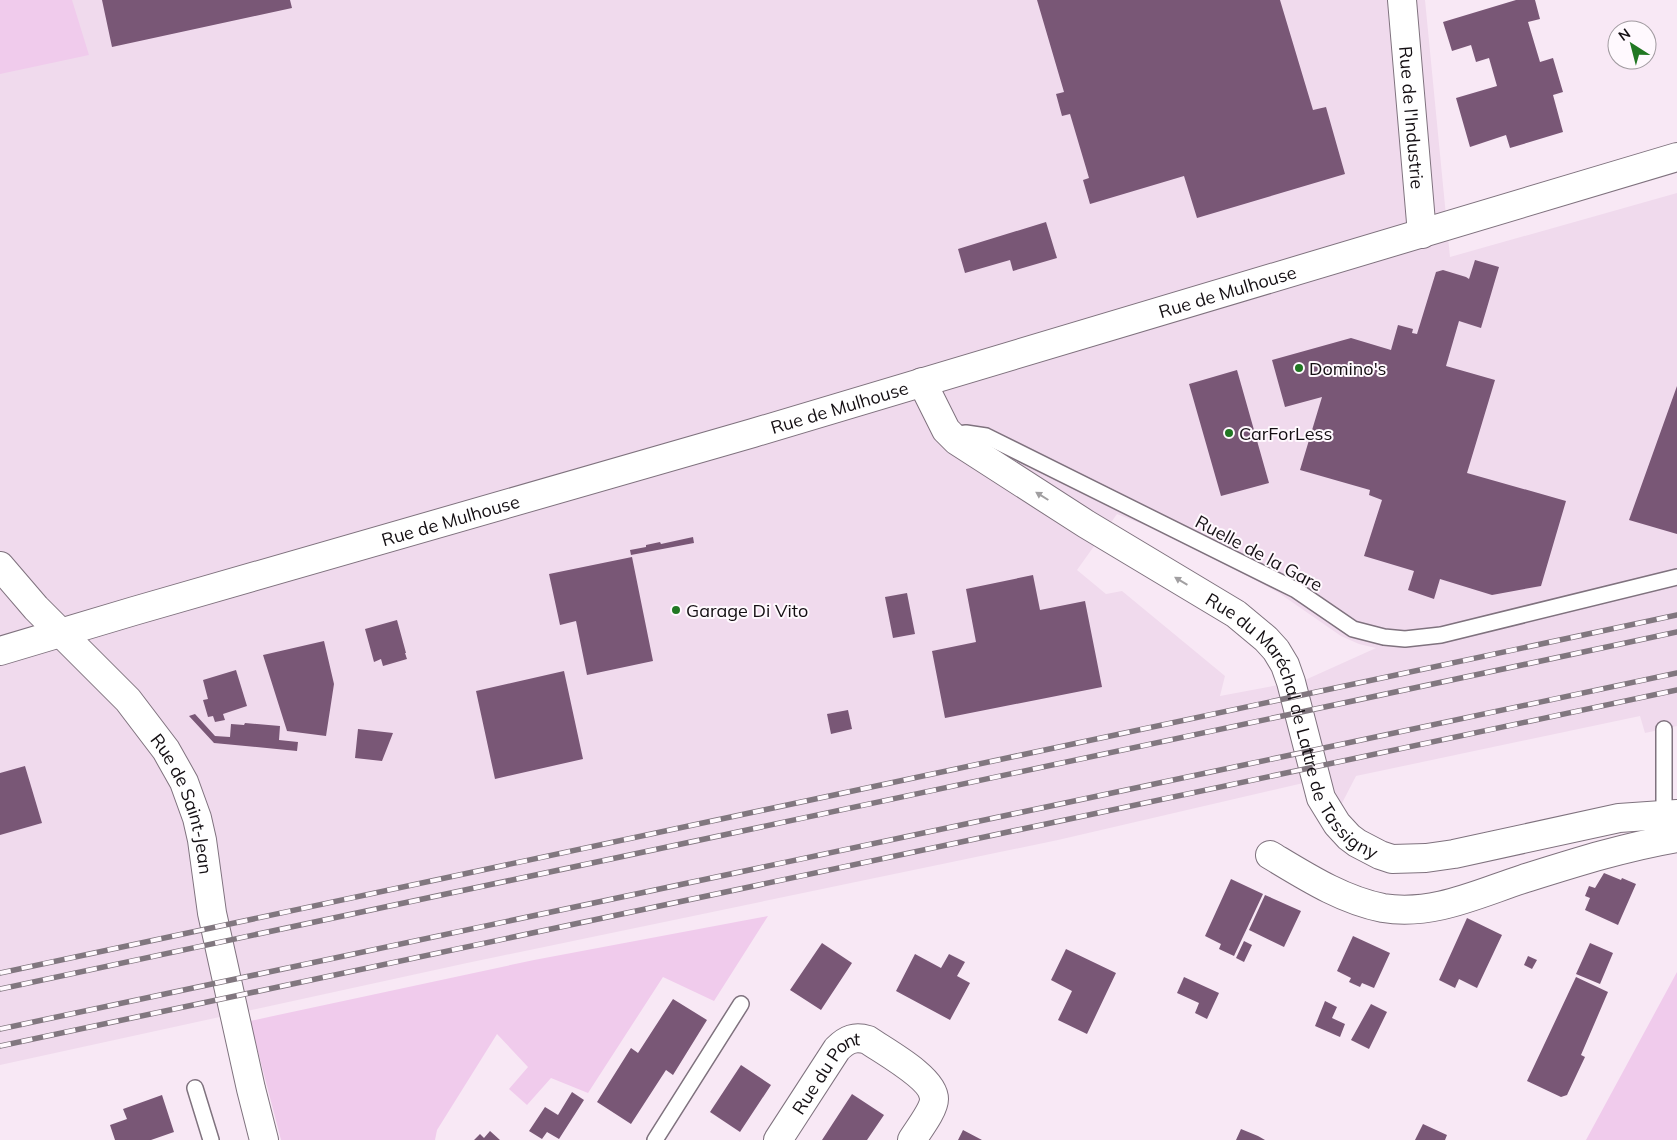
<svg xmlns="http://www.w3.org/2000/svg" width="1677" height="1140" font-family="Mulish,sans-serif">
<style>
.built{fill:#f0daed;fill-rule:evenodd}
.green{fill:#f0cbec}
.building{fill:#795776}
.lines{fill:none;stroke-linecap:round;stroke-linejoin:round}
.lane-casing{stroke:#7f727e;stroke-width:18}
.street-casing{stroke:#7f727e;stroke-width:30}
.primary-casing{stroke:#7f727e;stroke-width:30}
.lane{stroke:#fff;stroke-width:15}
.street{stroke:#fff;stroke-width:28}
.primary{stroke:#fff;stroke-width:28}
.rail-casing{stroke:#81777f;stroke-width:5.5}
.rail{stroke:#fff9fe;stroke-width:4;stroke-dasharray:11;stroke-linecap:butt}
.oneway{fill:#a19fa1}
.poi-dot{fill:#217723;stroke:#fff9fe;stroke-width:2}
.labels{text-anchor:middle;dominant-baseline:central;stroke-width:4;stroke-linejoin:round;paint-order:stroke}
.street-label{font-size:18px;fill:#140f13;stroke:#fff9fe}
.poi-label{font-size:18px;fill:#140f13;stroke:#fff9fe;text-anchor:start}
</style>
<rect width="100%" height="100%" fill="#f8e8f5"/>
<path class="built" d="M0,0h1425l25,257 227,-64v533l-32,7 -5,-17 -284,60 -16,31 -15,-29 -267,62 -591,123 -467,102zM1117,514l40,16 91,46 31,17 62,43 18,8 17,4 -71,32 -85,16 5,-20 -103,-85 -16,3 -29,-24z"/>
<path class="green" d="M0,0h72l17,55 -89,19z
M768,916l-54,85 -51,-24 -75,116 -37,-15 -24,27 -18,-16 19,-22 -31,-33 -60,96 -2,10h-154l-31,-119 284,-61z
M1677,972v168h-91z"/>
<path class="building" d="M102,0h188l2,8 -180,39z
M1037,0h243l33,110 13,-3 19,67 -148,44 -13,-42 -94,28 -7,-24 6,-2 -19,-64 -8,2 -6,-22 8,-2z
M1516,0h19l5,19 -12,3 12,40 13,-4 10,34 -10,3 10,37 -53,16 -4,-13 -36,12 -14,-49 41,-12 -8,-28 -13,4 -5,-17 -19,6 -9,-29z
M1046,222l11,36 -44,13 -3,-11 -45,13 -7,-24z
M1475,260l24,7 -18,61 -22,-7 -13,45 49,14 -28,93 99,28 -25,85 -49,9 -52,-16 -6,20 -26,-9 6,-19 -50,-15 18,-56 -13,-5 1,-5 -70,-20 22,-73 -37,10 -13,-47 79,-22 40,12 7,-25 15,4 -1,4 5,1 19,-62 7,-2 23,7 3,2z
M1237,370l32,113 -48,13 -32,-112z
M1677,386v148l-48,-14z
M693,537l1,6 -63,12 -1,-5 16,-3v-2l14,-3 1,2z
M632,557l21,104 -66,14 -11,-54 -16,4 -11,-51z
M1033,575l7,35 45,-9 17,86 -157,31 -13,-67 44,-9 -10,-53z
M907,593l8,41 -22,4 -8,-41z
M397,620l9,33h-1l2,6 -24,7 -2,-7 -7,3 -9,-33z
M324,641l10,43 -8,52 -39,-5 -24,-76z
M236,670l11,36 -24,8 2,6 -10,2 -2,-6 -5,1 -5,-17 5,-1 -5,-19z
M564,671l19,88 -88,20 -19,-88z
M848,710l4,19 -21,5 -4,-20z
M195,714l20,22 15,1 1,-13 13,1 1,-2 35,3 -1,14 19,2 -1,9 -83,-8 -25,-27z
M358,729l35,4 -11,28 -27,-3z
M25,766l17,57 -42,12v-62z
M1604,873l17,7 1,-2 14,6 -18,41 -33,-15 5,-12 -5,-2 4,-10 6,2z
M1231,879l32,15 -29,62 -15,-7 2,-5 -16,-8z
M1265,895l36,16 -17,36 -35,-17z
M1467,918l35,17 -25,53 -18,-9 -4,9 -16,-8z
M1353,936l37,17 -16,35 -12,-5 -2,4 -11,-5 2,-4 -14,-7z
M1244,941l8,4 -8,17 -8,-4z
M822,943l30,20 -31,47 -31,-20z
M1590,943l23,10 -13,31 -24,-10z
M1066,949l50,24 -29,61 -29,-14 14,-29 -21,-11z
M915,954l26,14 8,-14 16,8 -8,14 13,7 -20,37 -54,-29z
M1528,956l9,4 -5,9 -8,-4z
M1184,977l35,16 -12,26 -12,-6 4,-10 -22,-10z
M1576,977l32,15 -27,63 4,2 -18,38 -6,2 -34,-16z
M673,999l34,21 -34,55 -7,-5 -35,54 -34,-22 34,-54 7,5z
M1325,1001l12,6 -5,11 13,6 -5,13 -25,-11z
M1371,1004l16,8 -18,37 -18,-9z
M741,1065l30,20 -31,47 -30,-20z
M572,1092l12,8 -25,39 -12,-7 -5,7 -13,-8 16,-24 13,8z
M852,1094l32,21 -17,25h-45z
M162,1095l12,37 -23,8h-36l-5,-15 17,-6 -4,-10z
M1423,1124l24,11 -2,5h-30z
M1241,1129l17,7 7,4h-29z
M963,1130l19,10h-24z
M490,1131l10,9h-26l6,-6 4,4z"/>
<g class="lines">
<defs>
<path id="lane" d="M951,435l15,-2 20,3 310,154 57,39 31,8 21,2 36,-4 236,-58
M1664,814v-85
M195,1088l16,52
M655,1140l86,-136"/>
<g id="street">
<path id="s1" d="M1402,0l20,234"/>
<path id="s2" d="M922,382l24,48 11,11 129,83 150,90 30,25 10,11 9,15 6,17 30,116 16,26 12,13 8,6 23,12 12,4 34,-1 28,-4 165,-36 58,-4"/>
<path id="s3" d="M0,566l36,42 92,92 38,50 18,32 13,36 5,22 10,73 39,176 13,51"/>
<path d="M1270,855c35,21 72,45 113,53 50,8 94,-14 140,-29 51,-16 101,-32 154,-41"/>
<path id="s4" d="M778,1140l59,-91c10,-10 18,-13 31,-9 17,12 66,38 66,59 0,11 -16,31 -22,41"/>
</g>
<g id="primary">
<path id="s5" d="M0,651l134,-40 619,-178 924,-276"/>
</g>
</defs>
<use href="#lane" class="lane-casing"/>
<use href="#street" class="street-casing"/>
<use href="#primary" class="primary-casing"/>
<use href="#lane" class="lane"/>
<use href="#street" class="street"/>
<use href="#primary" class="primary"/>
<defs>
<path id="rail" d="M0,973l1677,-358
M0,989l1677,-357
M0,1029l1677,-356
M0,1046l1677,-356"/>
</defs>
<use href="#rail" class="rail-casing"/>
<use href="#rail" class="rail"/>
</g>
<defs><path id="oneway-solid" d="M-6-.8H1V-3.2L6.5 0L1 3.2V.8H-6Z" transform="scale(1.25)"/></defs>
<g class="oneway">
<use href="#oneway-solid" transform="translate(1042 496) rotate(-148)"/>
<use href="#oneway-solid" transform="translate(1181 581) rotate(-149)"/>
</g>
<g class="poi-dot">
<circle cx="1299" cy="368" r="5"/>
<circle cx="1229" cy="433" r="5"/>
<circle cx="676" cy="610" r="5"/>
</g>
<g class="labels">
<g class="street-label">
<text stroke="none"><textPath href="#s1" startOffset="118">Rue de l'Industrie</textPath></text>
<text stroke="none"><textPath href="#s5" startOffset="1279">Rue de Mulhouse</textPath></text>
<text stroke="none"><textPath href="#s5" startOffset="874">Rue de Mulhouse</textPath></text>
<text stroke="none"><textPath href="#s5" startOffset="469">Rue de Mulhouse</textPath></text>
<text transform="translate(1259 553) rotate(28)">Ruelle de la Gare</text>
<text stroke="none"><textPath href="#s2" startOffset="526">Rue du Maréchal de Lattre de Tassigny</textPath></text>
<text stroke="none"><textPath href="#s3" startOffset="305">Rue de Saint-Jean</textPath></text>
<text stroke="none"><textPath href="#s4" startOffset="84">Rue du Pont</textPath></text>
</g>
<g class="poi-label">
<text x="1309" y="368">Domino's</text>
<text x="1239" y="433">CarForLess</text>
<text x="686" y="610">Garage Di Vito</text>
</g>
</g>
<g transform="translate(1632 45) rotate(324)"><circle r="24" fill="#fff9fe" stroke="#a19ba0"/>
<path d="M0-4L9 19L0 12L-9 19Z" fill="#217723"/>
<text y="-8" font-size="14" font-weight="bold" text-anchor="middle" fill="#140f13">N</text>
</g>
</svg>
